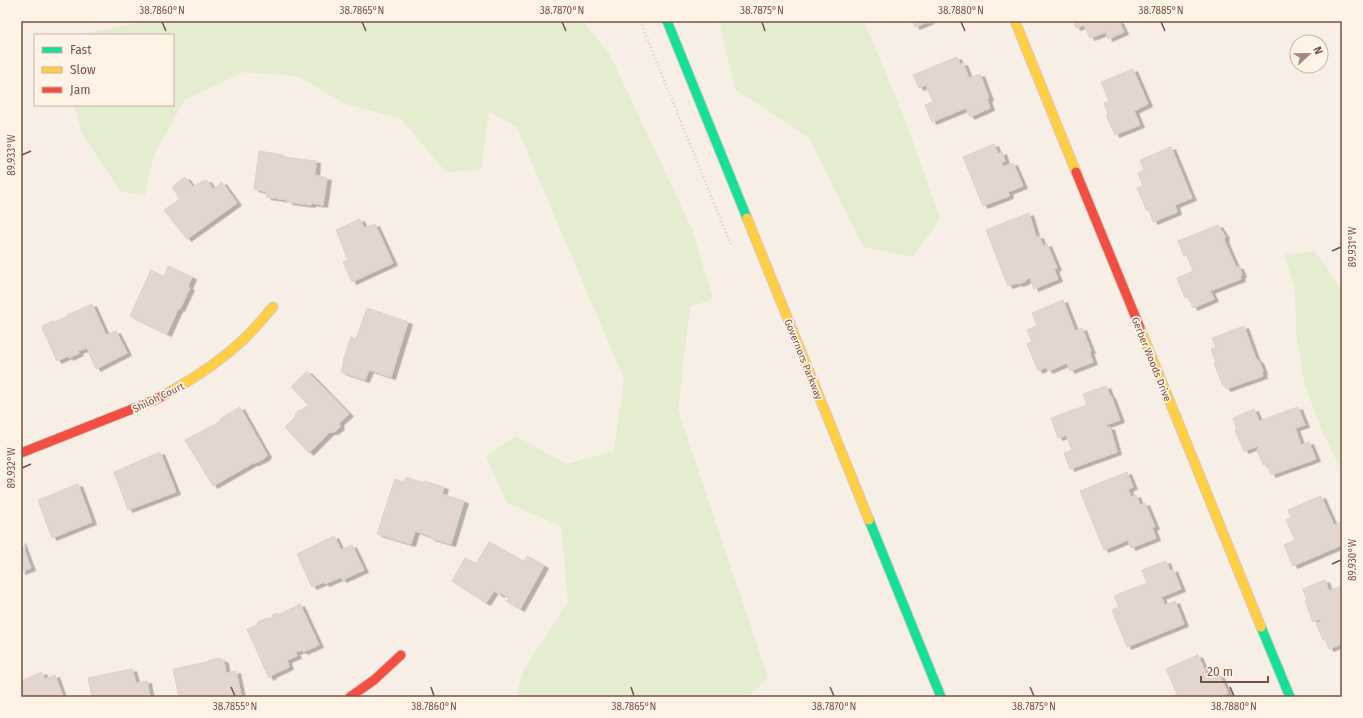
<svg xmlns="http://www.w3.org/2000/svg" width="1363" height="718" font-family="'Fira Sans',sans-serif">
<style>
.green{fill:#e4edcf}
.building{fill:#e3d6ce;stroke:#e0d0c8;filter:url(#shadow)}
.lines{fill:none;stroke-linecap:round;stroke-linejoin:round}
.fast-casing{stroke:#d7cac3;stroke-width:11}
.slow-casing{stroke:#d7cac3;stroke-width:11}
.jam-casing{stroke:#d7cac3;stroke-width:11}
.path{stroke:#d8ccc8;stroke-width:2.5;stroke-dasharray:1 3;stroke-linecap:butt}
.fast{stroke:#16e098;stroke-width:9}
.slow{stroke:#ffcf43;stroke-width:9}
.jam{stroke:#f24e42;stroke-width:9}
.ticks{fill:none;stroke:#755145;stroke-width:1.5}
.labels{text-anchor:middle;stroke-width:3.5;stroke-linejoin:round;paint-order:stroke}
.street-label{font-size:10px;fill:#755145;stroke:#fff3e6}
.neatline{fill:none;stroke:#755145;stroke-width:1.5}
.ticks-label{font-size:10px;text-anchor:middle;fill:#755145}
</style>
<defs>
<filter id="shadow"><feDropShadow dx="4.5" dy="2.5" stdDeviation="0" flood-color="#0004"/></filter>
</defs>
<rect width="100%" height="100%" fill="#f7eee6"/>
<path class="green" d="M149,21H583L610,55L692,229L713,299L690,307L678,410L768,678L748,697H516L523,671L568,602L561,526L507,503L486,456L516,436L566,464L614,451L624,379L517,128L489,111L481,170L446,172L400,118L345,104L297,76L244,72L185,100L154,154L145,195L121,192L82,134L74,105H173V35H80L81,34Z
M720,21H864L905,119L940,219L913,257L863,247L809,138L763,107L735,90L721,30Z
M1315,251L1342,291V472L1323,433L1305,386L1296,334L1295,288L1284,255Z"/>
<path class="building" d="M913,21H930L915,27Z
M1073,21H1119L1124,32L1108,39L1106,32L1090,38L1084,25L1076,28Z
M957,57L960,64L963,63L969,78L967,79L980,74L989,98L987,99L990,108L970,117L966,108L932,122L925,105L933,102L926,85L919,88L913,75Z
M1133,69L1148,104L1134,111L1140,125L1115,135L1106,115L1108,114L1104,103L1109,101L1101,82Z
M994,144L998,154L1002,152L1005,161L1001,163L1003,167L1013,163L1023,186L1008,192L1009,196L983,206L963,157Z
M1171,147L1192,198L1175,205L1177,212L1153,222L1149,210L1147,211L1137,188L1143,186L1138,173L1144,170L1140,160Z
M259,151L283,155V157L316,161L315,175L327,178L323,205L311,203V205L288,202V200L266,197L267,192L254,189Z
M185,177L193,187L203,181L207,180L213,189L222,182L237,203L187,239L164,210L180,199L172,187Z
M1029,213L1036,237L1039,236L1043,246L1047,244L1057,268L1054,269L1058,279L1034,289L1030,278L1027,279L1026,281L1019,284L1017,283L1008,286L986,230Z
M360,219L364,228L375,224L393,263L352,282L343,262L348,260L336,230Z
M1218,225L1225,236L1224,240L1236,267H1239L1242,275L1240,276L1241,279L1210,291L1214,299L1193,308L1188,296L1185,298L1177,278L1193,271L1187,255L1184,256L1178,241Z
M168,266L192,277L188,287L190,288L180,309H178L167,334L130,316L151,270L164,277Z
M1063,300L1075,331L1082,328L1091,351H1089L1093,362L1070,371L1067,363L1048,371L1046,367L1038,371L1027,344L1032,342L1027,330L1037,326L1032,313Z
M92,304L106,335L116,331L127,353L96,369L87,348L78,351L79,353L69,358L68,356L57,361L42,328L44,325L53,321L55,322L68,316L67,315Z
M367,308L408,322L391,377L369,370L365,380L341,372L344,361H343L351,337L356,339Z
M1244,326L1256,359L1259,361L1263,371L1262,373L1263,376L1226,389L1224,385L1223,386L1214,363H1216L1211,349L1216,348L1212,338Z
M307,371L349,414L339,423L340,427L334,432H330L309,453L285,427L296,416L295,415L299,410L300,411L308,405L291,387Z
M1106,386L1110,396H1111L1120,420L1106,425L1108,428L1110,427L1117,452L1070,469L1064,453L1072,450L1066,435L1058,438L1051,418L1087,405L1083,394Z
M240,407L267,455L265,458L255,463H253L213,486L185,440L221,421L220,419Z
M1298,407L1305,425L1295,428L1301,445L1309,442L1316,459L1271,475L1267,464L1263,465L1257,449L1259,448L1258,446L1244,451L1235,430L1237,429L1233,418L1254,409L1259,421Z
M160,452L176,492L128,510L114,472Z
M1127,472L1133,487L1128,489L1131,497L1136,495L1140,505L1145,503L1155,527L1152,528L1156,538L1131,548L1128,540L1104,550L1080,491Z
M406,477L424,483V481L444,487L442,494L464,501L451,544L430,538V536L415,531L411,544L377,534L395,479L404,482Z
M78,484L92,522L52,538L38,500Z
M1321,496L1334,525L1342,522V540L1340,541L1342,545L1293,566L1284,545L1295,540L1286,520L1291,518L1288,510Z
M334,536L341,550L352,545L364,570L342,580L341,577L325,584L324,582L312,587L297,554Z
M21,541L31,568L21,572Z
M489,542L524,562L527,556L544,566L520,609L506,601L509,598L501,593L500,595L494,591L486,603L452,581L465,558L476,564Z
M1166,561L1170,571L1173,569L1181,589L1161,597L1165,605L1175,601L1184,624L1127,647L1112,610L1119,607L1114,596L1147,583L1142,570Z
M1325,580L1329,591L1342,586V644L1329,649L1325,639L1323,640L1316,623L1321,622L1320,619L1313,622L1305,601L1307,600L1303,589Z
M300,604L319,645L303,652L302,650L295,652L297,656L287,660L289,667L272,675V676L269,678L247,629L257,625L258,622L267,618L269,619L273,617L272,615L278,613V615Z
M1198,655L1208,678L1219,674L1228,693L1219,697H1171L1177,694L1166,669Z
M219,658L224,661L226,673L236,671L241,695L230,697H179L173,669L208,662V661Z
M132,669L136,683L147,681L150,697H92L88,678Z
M42,672L45,679L55,675L63,697H21V681Z"/>
<g class="lines">
<g class="fast-casing">
<path id="fast" d="M667,21L747,218
M869,520L941,697
M1261,627L1290,697"/>
</g>
<g class="slow-casing">
<path id="slow" d="M1015,21L1076,172
M747,218L869,520
M1140,328L1261,627
M166,394C195,378 224,359 248,335C257,326 265,316 273,307"/>
</g>
<g class="jam-casing">
<path id="jam" d="M1076,172L1140,328
M21,453L155,400L166,394
M350,697L374,680L401,655"/>
</g>
<path class="path" d="M640,21L731,245"/>
<use href="#fast" class="fast"/>
<use href="#slow" class="slow"/>
<use href="#jam" class="jam"/>
</g>
<path class="ticks" d="M162,22L166,31M362,22L366,31M562,22L566,31M762,22L765,31M961,22L965,31M1161,22L1165,31M22,155L31,151M1332,251L1341,247M22,468L31,464M1332,564L1341,560M231,687L235,696M431,687L434,696M631,687L634,696M830,687L834,696M1030,687L1034,696M1230,687L1234,696"/>
<g class="labels">
<g class="street-label">
<text transform="translate(804 359) rotate(68)" y="4">Governors Parkway</text>
<text transform="translate(1152 359) rotate(68)" y="4">Gerber Woods Drive</text>
<text transform="translate(158 397) rotate(-26)" y="4">Shiloh Court</text>
</g>
</g>
<rect width="1363" height="718" fill="none" stroke="#fff3e6" stroke-width="44"/>
<rect x="34" y="34" width="140" height="72" fill="#fff3e6" stroke="#c8b2a6"/>
<rect x="42" y="47" width="20" height="6" fill="#16e098" stroke="#c8b2a6"/>
<text x="70" y="54" font-size="12" fill="#755145">Fast</text>
<rect x="42" y="67" width="20" height="6" fill="#ffcf43" stroke="#c8b2a6"/>
<text x="70" y="74" font-size="12" fill="#755145">Slow</text>
<rect x="42" y="87" width="20" height="6" fill="#f24e42" stroke="#c8b2a6"/>
<text x="70" y="94" font-size="12" fill="#755145">Jam</text>
<g transform="translate(1309 54) rotate(68)"><circle r="19" fill="#fff3e6" stroke="#c8b2a6"/>
<path d="M0-3L7 15L0 10L-7 15Z" fill="#a2887d"/>
<text y="-6" font-size="11" font-weight="bold" text-anchor="middle" fill="#755145">N</text>
</g>
<path d="M1201 676v6h67v-6" fill="none" stroke="#755145" stroke-width="2"/>
<text x="1207" y="676" font-size="12" fill="#755145" stroke="#fff3e6" stroke-width="3" paint-order="stroke">20 m</text>
<rect x="22" y="22" width="1319" height="674" class="neatline"/>
<g class="ticks-label">
<text x="162" y="14">38.7860°N</text>
<text x="362" y="14">38.7865°N</text>
<text x="562" y="14">38.7870°N</text>
<text x="762" y="14">38.7875°N</text>
<text x="961" y="14">38.7880°N</text>
<text x="1161" y="14">38.7885°N</text>
<text transform="translate(11 155) rotate(-90)" y="4">89.933°W</text>
<text transform="translate(1352 247) rotate(-90)" y="4">89.931°W</text>
<text transform="translate(11 468) rotate(-90)" y="4">89.932°W</text>
<text transform="translate(1352 560) rotate(-90)" y="4">89.930°W</text>
<text x="235" y="710">38.7855°N</text>
<text x="434" y="710">38.7860°N</text>
<text x="634" y="710">38.7865°N</text>
<text x="834" y="710">38.7870°N</text>
<text x="1034" y="710">38.7875°N</text>
<text x="1234" y="710">38.7880°N</text>
</g>
</svg>
